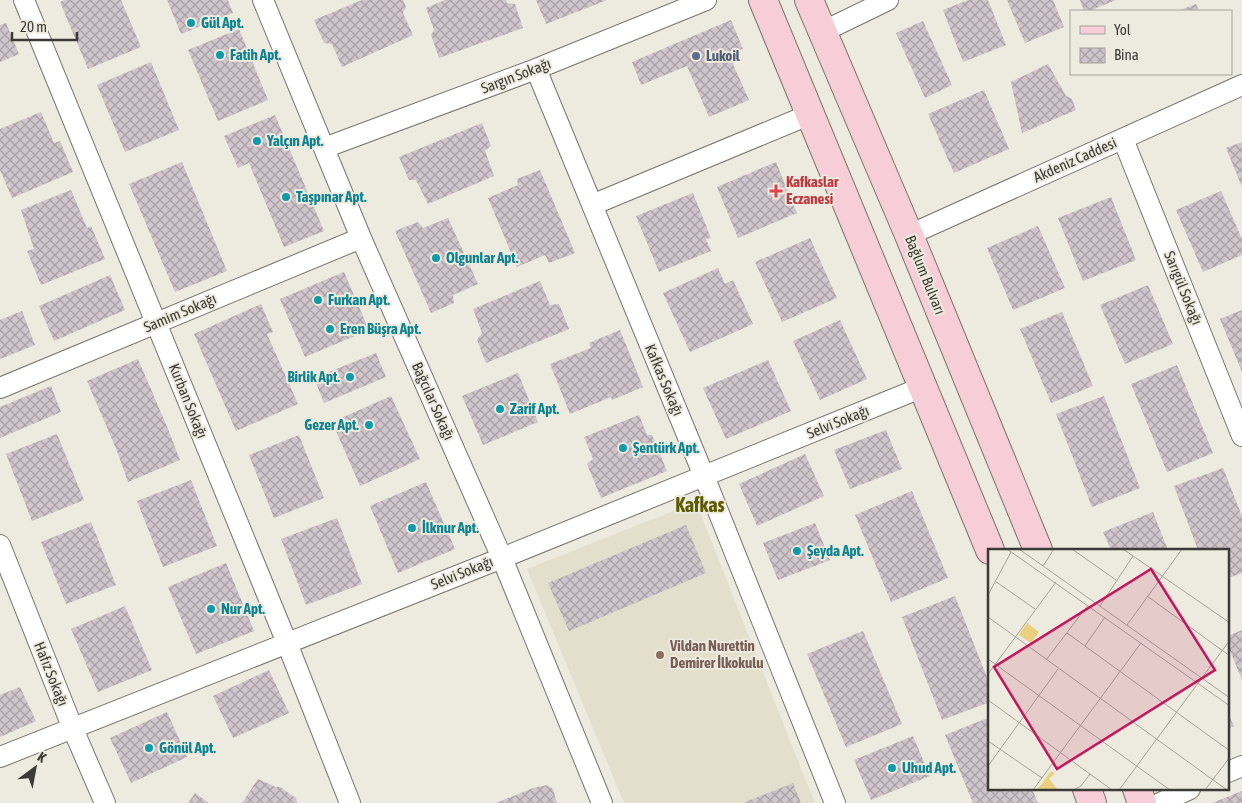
<svg xmlns="http://www.w3.org/2000/svg" width="1242" height="803" font-family="'Asap Condensed',sans-serif">
<style>
.built{fill:#e4decc}
.building{fill:url(#building-cross-hatch)}
.lines{fill:none;stroke-linecap:round;stroke-linejoin:round}
.minor-casing{stroke:#77746a;stroke-width:22}
.secondary-casing{stroke:#77746a;stroke-width:30}
.minor{stroke:#fff;stroke-width:20}
.secondary{stroke:#f7ced7;stroke-width:28}
.culture-dot{fill:#0f9aa8;stroke:#edeadf;stroke-width:2}
.service-dot{fill:#5c6f8a;stroke:#edeadf;stroke-width:2}
.health-dot{fill:#e0444e;stroke:#edeadf;stroke-width:2}
.education-dot{fill:#8d6e63;stroke:#edeadf;stroke-width:2}
.labels{text-anchor:middle;stroke-width:4;stroke-linejoin:round;paint-order:stroke}
.culture-label{font-size:15px;font-weight:bold;fill:#0d838f;stroke:#edeadf;text-anchor:start}
.service-label{font-size:15px;font-weight:bold;fill:#4e5e75;stroke:#edeadf;text-anchor:start}
.street-label{font-size:15px;fill:#3c3a36;stroke:#edeadf}
.health-label{font-size:15px;font-weight:bold;fill:#be3a42;stroke:#edeadf;text-anchor:start}
.education-label{font-size:15px;font-weight:bold;fill:#785e54;stroke:#edeadf;text-anchor:start}
.district-label{font-size:20px;font-weight:bold;fill:#5c5b00;stroke:#edeadf}
.inset-road{fill:none;stroke:#a6a49b;stroke-width:1}
.view{fill:#c2185b;fill-opacity:0.15;stroke:#c2185b;stroke-width:2.5}
.inset-edge{fill:none;stroke:#3c3a36;stroke-width:2.5}
</style>
<defs>
<pattern id="building-cross-hatch" width="8" height="8" patternUnits="userSpaceOnUse" patternTransform="scale(1.25)"><rect width="8" height="8" fill="#cfc5cb"/><path d="M0 0l8 8M0 8l8-8" fill="none" stroke="#a9a1a6"/></pattern>
</defs>
<rect width="100%" height="100%" fill="#edeadf"/>
<path class="built" d="M696,502L790,741L815,803H624L527,569Z"/>
<path class="building" d="M65,0H121L141,47L88,69L60,2Z
M167,0H228L233,13L181,34Z
M362,0H403L406,7L403,13L413,35L342,67L332,44L324,43L314,20Z
M445,0H506L507,3L515,4L523,28L439,58L431,35L434,30L426,8Z
M536,0H607L546,24Z
M968,0H988L1006,45L963,62L943,10Z
M1007,0H1053L1064,27L1025,43Z
M1080,0H1116L1089,11H1084Z
M1196,4L1199,11H1178Z
M731,20L743,49L729,55L749,100L709,117L687,66L641,85L632,62Z
M923,21L952,85L925,98L896,33Z
M6,23L19,54L0,62V25Z
M239,29L268,100L218,121L188,50Z
M151,62L179,130L125,152L97,85Z
M1048,64L1066,96L1072,99L1076,110L1022,133L1011,82Z
M984,90L1009,149L954,173L928,114Z
M41,112L54,143L60,141L73,172L12,198L0,170V129Z
M275,115L324,231L284,247L249,163L238,168L224,136Z
M482,123L491,146L485,151L494,176L428,204L416,180H409L399,157Z
M1242,142V187L1226,148Z
M182,162L227,271L175,292L129,184Z
M776,162L797,213L738,238L717,187Z
M540,170L575,253L549,263L545,255L517,267L488,198L518,185L517,179Z
M71,190L87,228L91,226L105,259L41,285L27,251L34,249L21,210Z
M1221,191L1242,239V255L1203,272L1176,210Z
M693,193L711,238L706,239L711,251L659,272L636,216Z
M1111,197L1136,260L1083,281L1058,218Z
M448,218L478,284L453,295L454,303L431,313L395,231L418,222L423,228Z
M1038,226L1065,288L1013,310L987,248Z
M810,238L837,298L782,322L755,262Z
M718,268L725,284L733,280L753,324L690,352L663,293Z
M344,272L369,330L305,357L280,299Z
M110,275L125,310L54,341L39,306Z
M540,281L550,305L559,304L569,329L486,363L477,340L482,333L473,309Z
M1148,285L1173,344L1125,364L1100,305Z
M261,304L273,332L267,334L298,404L236,431L194,334Z
M1242,310V372L1220,319Z
M22,311L35,345L0,359V320Z
M1062,312L1093,386L1051,403L1020,329Z
M840,320L867,379L820,400L793,341Z
M620,330L643,387L612,400L611,397L570,414L550,364L591,348L589,343Z
M376,353L386,377L324,403L314,378Z
M138,359L168,429L180,460L128,482L117,451L87,381Z
M768,360L791,411L726,439L703,388Z
M1177,365L1213,453L1167,472L1131,384Z
M518,373L538,422L483,445L462,396Z
M51,386L61,412L0,438V407Z
M391,396L420,459L360,486L332,422Z
M1104,396L1140,488L1092,507L1056,414Z
M639,415L647,435H652L667,471L601,498L587,464L593,459L584,437Z
M886,430L902,469L850,489L834,450Z
M57,434L84,500L32,521L6,454Z
M299,435L324,498L274,518L249,455Z
M805,454L824,496L757,526L739,484Z
M1223,468L1242,516V573L1228,578V550H1198L1174,486Z
M191,480L217,546L163,567L137,501Z
M426,482L455,549L398,573L370,506Z
M912,491L948,578L891,602L855,515Z
M1153,512L1168,550H1111L1103,532Z
M337,518L362,584L306,605L281,539Z
M91,522L116,585L66,604L41,542Z
M815,523L830,560L778,580L763,543Z
M686,525L706,573L569,631L548,583Z
M226,563L254,631L196,654L168,587Z
M955,596L990,685V702L942,720L902,617Z
M125,606L152,670L98,692L71,629Z
M1242,630V680L1228,646V636Z
M863,631L902,724L846,747L807,654Z
M269,670L289,713L233,738L213,696Z
M20,687L36,721L0,737V695Z
M167,712L187,757L131,783L110,738Z
M1228,714L1234,726L1228,729Z
M990,717V789H1032L1038,803H973L945,735Z
M913,736L930,776L871,800L854,760Z
M258,779L276,787H280L296,798L297,803H242Z
M793,783L801,803H743Z
M547,785L553,789L557,803H496L533,788Z
M1242,791V803H1212Z
M195,793L209,803H188Z"/>
<g class="lines">
<g class="minor-casing">
<path id="minor" d="M24,0L287,643L350,803
M263,0L361,238L502,558L602,803
M822,32L888,0
M536,69L704,476L835,803
M1123,139L1242,436
M324,148L536,69L706,0
M592,205L811,114
M909,235L1242,85
M0,388L361,238
M0,545L73,729L105,803
M0,757L502,558L923,387
M1228,772L1242,766
M1160,803L1190,789"/>
</g>
<g class="secondary-casing">
<path id="secondary" d="M763,0L990,550
M809,0L909,235L1038,550
M1087,789L1092,803
M1137,789L1142,803"/>
</g>
<use href="#minor" class="minor"/>
<use href="#secondary" class="secondary"/>
</g>
<g class="culture-dot">
<circle cx="191" cy="23" r="5"/>
<circle cx="220" cy="55" r="5"/>
<circle cx="257" cy="141" r="5"/>
<circle cx="286" cy="197" r="5"/>
<circle cx="436" cy="258" r="5"/>
<circle cx="318" cy="300" r="5"/>
<circle cx="330" cy="329" r="5"/>
<circle cx="350" cy="377" r="5"/>
<circle cx="500" cy="409" r="5"/>
<circle cx="369" cy="425" r="5"/>
<circle cx="623" cy="448" r="5"/>
<circle cx="412" cy="528" r="5"/>
<circle cx="797" cy="551" r="5"/>
<circle cx="211" cy="609" r="5"/>
<circle cx="149" cy="748" r="5"/>
<circle cx="892" cy="768" r="5"/>
</g>
<circle class="service-dot" cx="696" cy="56" r="5"/>
<path class="health-dot" d="M773.5 183.5h5v5h5v5h-5v5h-5v-5h-5v-5h5z"/>
<circle class="education-dot" cx="660" cy="655" r="5"/>
<g class="labels">
<g class="culture-label">
<text x="201" y="28">Gül Apt.</text>
<text x="230" y="60">Fatih Apt.</text>
<text x="267" y="146">Yalçın Apt.</text>
<text x="296" y="202">Taşpınar Apt.</text>
<text x="446" y="263">Olgunlar Apt.</text>
<text x="328" y="305">Furkan Apt.</text>
<text x="340" y="334">Eren Büşra Apt.</text>
<text x="340" y="382" text-anchor="end">Birlik Apt.</text>
<text x="510" y="414">Zarif Apt.</text>
<text x="359" y="430" text-anchor="end">Gezer Apt.</text>
<text x="633" y="453">Şentürk Apt.</text>
<text x="422" y="533">İlknur Apt.</text>
<text x="807" y="556">Şeyda Apt.</text>
<text x="221" y="614">Nur Apt.</text>
<text x="159" y="753">Gönül Apt.</text>
<text x="902" y="773">Uhud Apt.</text>
</g>
<g class="service-label">
<text x="706" y="61">Lukoil</text>
</g>
<g class="street-label">
<text transform="translate(516 76) rotate(-21)" y="5">Sargın Sokağı</text>
<text transform="translate(1075 160) rotate(-24)" y="5">Akdeniz Caddesi</text>
<text transform="translate(925 275) rotate(68)" y="5">Bağlum Bulvarı</text>
<text transform="translate(1183 288) rotate(68)" y="5">Sarıgül Sokağı</text>
<text transform="translate(180 313) rotate(-23)" y="5">Samim Sokağı</text>
<text transform="translate(664 380) rotate(67)" y="5">Kafkas Sokağı</text>
<text transform="translate(188 401) rotate(68)" y="5">Kurban Sokağı</text>
<text transform="translate(433 401) rotate(66)" y="5">Bağcılar Sokağı</text>
<text transform="translate(838 422) rotate(-22)" y="5">Selvi Sokağı</text>
<text transform="translate(462 573) rotate(-22)" y="5">Selvi Sokağı</text>
<text transform="translate(51 674) rotate(68)" y="5">Hafız Sokağı</text>
</g>
<g class="health-label">
<text x="786" y="187">Kafkaslar<tspan x="786" dy="17">Eczanesi</tspan></text>
</g>
<g class="education-label">
<text x="670" y="651">Vildan Nurettin<tspan x="670" dy="17">Demirer İlkokulu</tspan></text>
</g>
<g class="district-label">
<text x="700" y="512">Kafkas</text>
</g>
</g>
<g transform="translate(988 549)">
<rect width="241" height="241" fill="#edeadf"/>
<path d="M39,74L51,83L43,94L31,86ZM63,222L67,224L61,230L70,241H49Z" fill="#eacf7c"/>
<path class="inset-road" d="M19,0L242,157M31,0L242,149M84,0L128,31M135,0L242,74M55,17L66,0M7,32L47,60M0,46L23,3M159,47L242,107M112,57L145,7M0,68L239,241M139,76L194,0M79,84L242,202M97,97L117,68M0,110L182,241M58,111L100,56M0,125L68,33M0,151L124,241M0,192L54,229M0,217L70,120M45,241L153,94M85,241L93,237L102,225M131,241L242,91M217,241L242,208"/>
<path class="view" d="M163,20L227,121L69,220L6,118Z"/>
<rect width="241" height="241" class="inset-edge"/>
</g>
<rect x="1070" y="10" width="162" height="65" fill="#edeadf" stroke="#a6a49b"/>
<rect x="1080" y="26" width="25" height="8" fill="#f7ced7" stroke="#a6a49b"/>
<text x="1114" y="35" font-size="15" fill="#3c3a36">Yol</text>
<rect x="1080" y="48" width="25" height="15" fill="url(#building-cross-hatch)" stroke="#a6a49b"/>
<text x="1114" y="60" font-size="15" fill="#3c3a36">Bina</text>
<g transform="translate(35 768) rotate(32)" stroke="#edeadf" stroke-width="4" paint-order="stroke">
<path d="M0-4L9 19L0 12L-9 19Z" fill="#3c3a36"/>
<text y="-8" font-size="14" font-weight="bold" text-anchor="middle" fill="#3c3a36">K</text>
</g>
<path d="M12 32v8h65v-8" fill="none" stroke="#3c3a36" stroke-width="2.5"/>
<text x="20" y="32" font-size="15" fill="#3c3a36" stroke="#edeadf" stroke-width="4" paint-order="stroke">20 m</text>
</svg>
